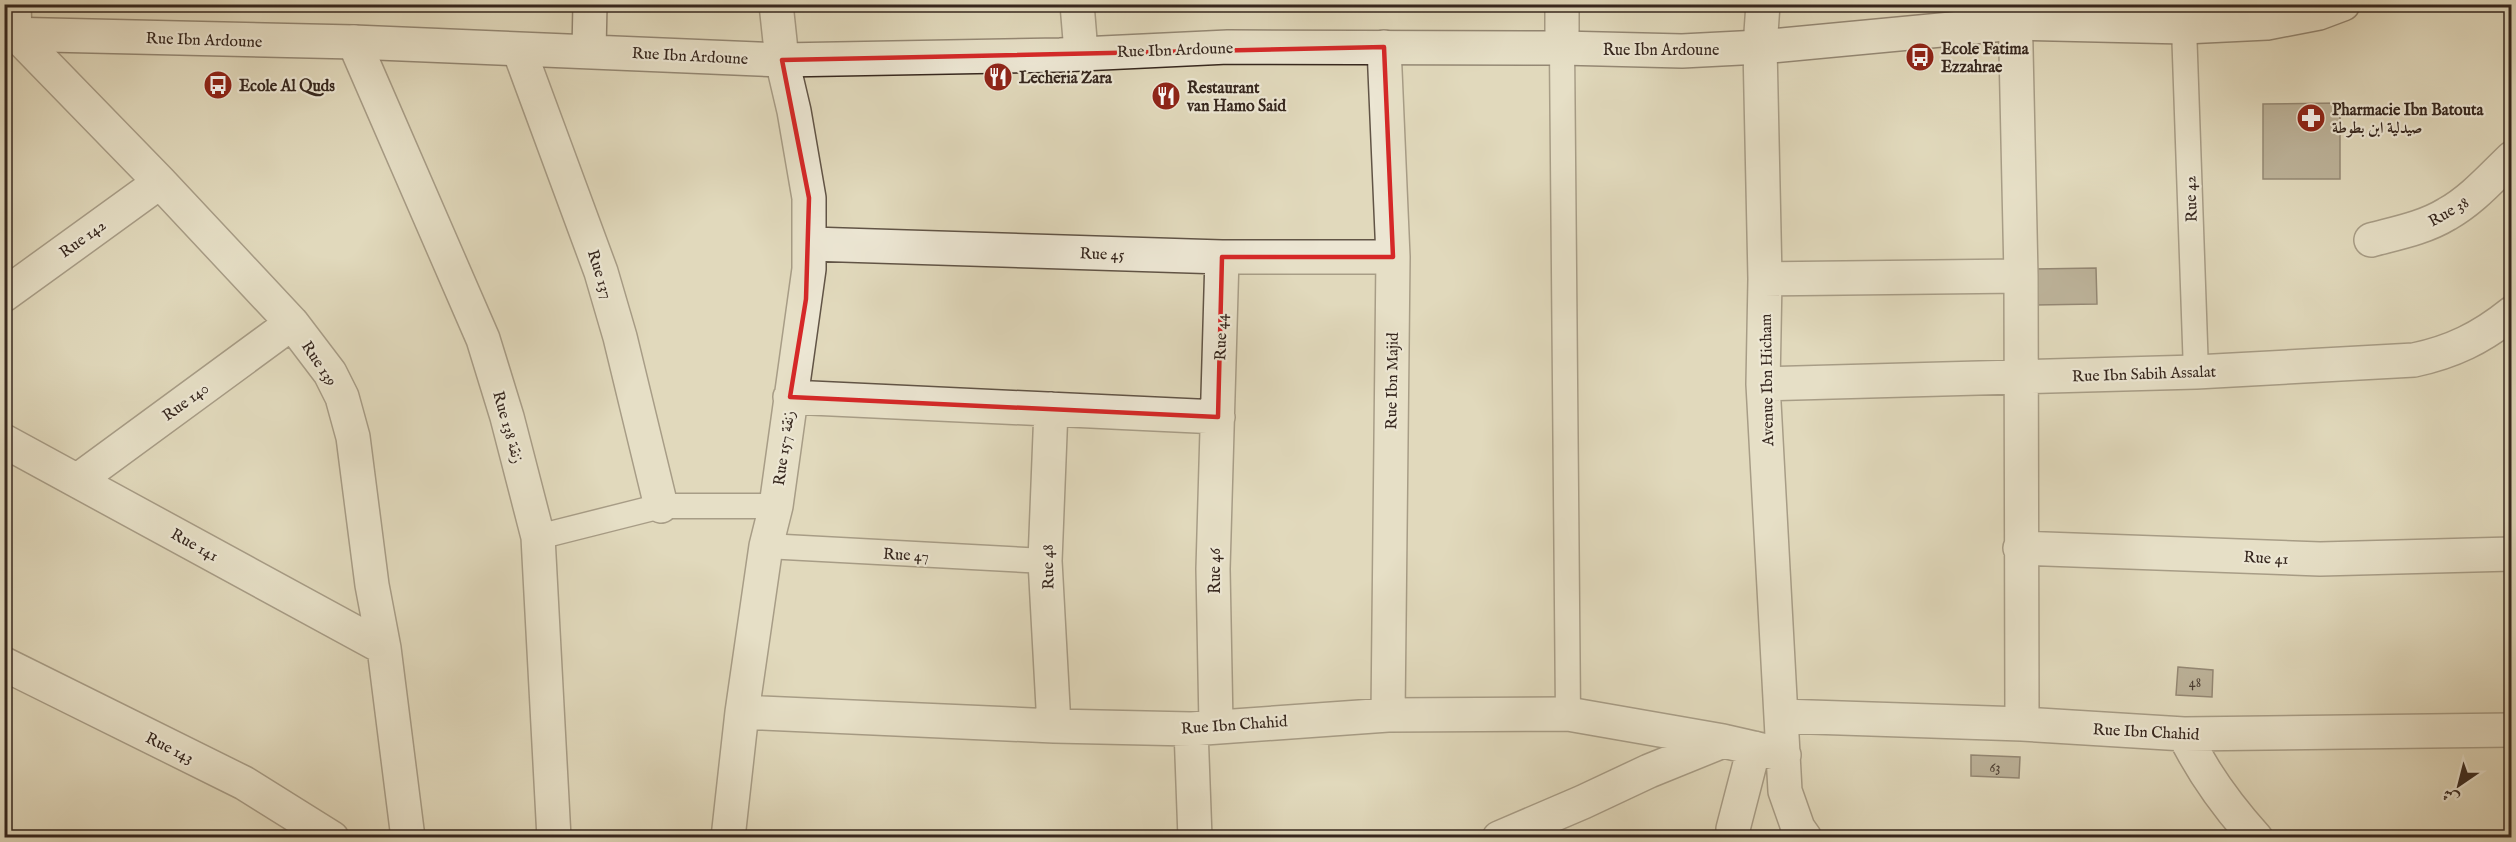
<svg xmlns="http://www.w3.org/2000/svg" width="2516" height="842" font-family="'IM FELL English',Amiri,serif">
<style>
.building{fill:#8f8470;stroke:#36271e;stroke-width:1.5}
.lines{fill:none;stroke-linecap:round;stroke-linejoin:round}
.lane-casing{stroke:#615446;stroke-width:27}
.street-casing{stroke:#615446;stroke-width:36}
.secondary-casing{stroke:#36271e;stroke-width:36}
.lane{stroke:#ece6d3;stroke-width:24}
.street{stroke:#ece6d3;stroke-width:33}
.secondary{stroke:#ece6d3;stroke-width:33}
.marked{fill:none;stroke:#d62828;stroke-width:4.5;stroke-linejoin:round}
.labels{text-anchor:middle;stroke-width:4.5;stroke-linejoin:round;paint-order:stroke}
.number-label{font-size:14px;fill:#4c3e32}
.street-label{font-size:16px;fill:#36271e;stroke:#ece6d3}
.poi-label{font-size:16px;font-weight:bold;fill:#36271e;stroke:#ece6d3;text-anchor:start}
</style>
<rect width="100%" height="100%" fill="#e1d9bc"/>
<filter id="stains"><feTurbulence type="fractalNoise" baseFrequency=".00333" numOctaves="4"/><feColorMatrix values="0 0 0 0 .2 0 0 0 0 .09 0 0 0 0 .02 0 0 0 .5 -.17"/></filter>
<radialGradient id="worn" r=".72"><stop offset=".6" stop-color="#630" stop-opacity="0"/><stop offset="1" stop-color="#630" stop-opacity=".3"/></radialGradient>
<path class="building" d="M2340,103V179H2263V104Z
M2096,268L2097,304L2035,305L2033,269Z
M2178,667L2213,670L2212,697L2176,695Z
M1971,755L2020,757L2019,778L1971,776Z"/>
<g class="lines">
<g class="lane-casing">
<path id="lane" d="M2184,27L2196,372
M1562,48L1568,714
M538,537L661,506H776
M766,546L1045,561"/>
</g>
<g class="street-casing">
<path id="street" d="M14,4L15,33L160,182L292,323L330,373L342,397L353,437L372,585L384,648L408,838
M1077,4L1081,52
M1562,4V48
M1763,4L1760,47L1765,279L1763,384L1785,791L1798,828L1805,838
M2015,4L2021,276L2022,724
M354,42L483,339L507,417L538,537L554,838
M1384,47L1393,257L1388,715
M519,50L601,272L620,337L661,506
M2371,240C2397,233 2424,228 2447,214C2472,200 2491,178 2512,158
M811,244L1222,257H1393
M1765,279L2021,276
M4,295L160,182
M1763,384L2196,372L2414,360C2452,352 2481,338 2512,313
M790,397L1218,417
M1051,409L1045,561L1054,726
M4,441L384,648
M78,480L292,323
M2020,548L2320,559L2512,554
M4,664L244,783L332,838
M742,712L1054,726L1191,729L1388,715L1568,714L1723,741
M1781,716L2022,724L2184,734L2512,730
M1216,725L1213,569L1222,257
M1191,729L1195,838
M2184,734C2203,773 2226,805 2256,838
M728,838L742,712L766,546L776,506L809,269V198L794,111L782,60L776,4
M1499,838L1583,802L1649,771L1723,741L1784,755
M1734,838L1733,829L1754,748"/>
</g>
<g class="secondary-casing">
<path id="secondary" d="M4,34L354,42L782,60L1060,55L1228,47L1562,48L1682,51L1760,47L2015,23L2184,27L2267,23L2319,13L2343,4
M589,51L590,4"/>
</g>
<use href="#lane" class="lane"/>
<use href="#street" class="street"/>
<use href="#secondary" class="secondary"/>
</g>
<path d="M0 0H2516V842H0ZM1384,47L1393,257H1222L1218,417L790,397L806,299L809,198L782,60Z" fill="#e1d9bc" fill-opacity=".55" fill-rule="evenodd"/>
<path class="marked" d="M1384,47L1393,257H1222L1218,417L790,397L806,299L809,198L782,60Z"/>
<defs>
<g id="bus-disc" transform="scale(1.5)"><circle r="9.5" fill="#8f2418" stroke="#ece6d3"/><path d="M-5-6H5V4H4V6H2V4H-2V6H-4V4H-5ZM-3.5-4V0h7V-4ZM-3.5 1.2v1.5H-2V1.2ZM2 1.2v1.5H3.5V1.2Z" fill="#fff"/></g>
<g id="restaurant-disc" transform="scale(1.5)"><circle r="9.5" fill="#8f2418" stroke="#ece6d3"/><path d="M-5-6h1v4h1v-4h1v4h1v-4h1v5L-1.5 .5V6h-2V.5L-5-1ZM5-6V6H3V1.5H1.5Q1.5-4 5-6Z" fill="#fff"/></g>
<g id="pharmacy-disc" transform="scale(1.5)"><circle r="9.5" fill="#8f2418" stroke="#ece6d3"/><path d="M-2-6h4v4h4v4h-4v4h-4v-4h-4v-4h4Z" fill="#fff"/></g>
</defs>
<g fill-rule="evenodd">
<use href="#bus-disc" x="1920" y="57"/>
<use href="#restaurant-disc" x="998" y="77"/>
<use href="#bus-disc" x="218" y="85"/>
<use href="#restaurant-disc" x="1166" y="96"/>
<use href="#pharmacy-disc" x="2311" y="118"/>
</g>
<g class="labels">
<g class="number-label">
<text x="2195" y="687">48</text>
<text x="1995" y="772">63</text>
</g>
<g class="street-label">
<text transform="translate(204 39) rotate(2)" y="6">Rue Ibn Ardoune</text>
<text transform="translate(1175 49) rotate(-2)" y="6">Rue Ibn Ardoune</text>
<text x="1661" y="55">Rue Ibn Ardoune</text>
<text transform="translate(690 55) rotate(3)" y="6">Rue Ibn Ardoune</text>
<text transform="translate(2190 199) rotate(-92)" y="6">Rue 42</text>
<text transform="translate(2448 211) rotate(-30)" y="6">Rue 38</text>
<text transform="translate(82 238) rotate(-36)" y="6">Rue 142</text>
<text transform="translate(1102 253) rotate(2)" y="6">Rue 45</text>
<text transform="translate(601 274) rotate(72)" y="6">Rue 137</text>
<text transform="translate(1220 337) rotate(-88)" y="6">Rue 44</text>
<text transform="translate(320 363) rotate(56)" y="6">Rue 139</text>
<text transform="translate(2144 373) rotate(-2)" y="6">Rue Ibn Sabih Assalat</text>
<text transform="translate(1766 380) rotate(-91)" y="6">Avenue Ibn Hicham</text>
<text transform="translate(1391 381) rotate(-89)" y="6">Rue Ibn Majid</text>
<text transform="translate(185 401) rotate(-36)" y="6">Rue 140</text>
<text transform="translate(509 427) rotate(74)" y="6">Rue 138 زنقة</text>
<text transform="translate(783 448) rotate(-82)" y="6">Rue 157 زنقة</text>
<text transform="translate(195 544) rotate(29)" y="6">Rue 141</text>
<text transform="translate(906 554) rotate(3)" y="6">Rue 47</text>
<text transform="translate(2266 557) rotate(3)" y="6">Rue 41</text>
<text transform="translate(1047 567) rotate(-91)" y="6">Rue 48</text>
<text transform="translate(1214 571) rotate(-90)" y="6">Rue 46</text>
<text transform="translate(1234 724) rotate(-4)" y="6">Rue Ibn Chahid</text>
<text transform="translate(2146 731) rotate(3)" y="6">Rue Ibn Chahid</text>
<text transform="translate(170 747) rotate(26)" y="6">Rue 143</text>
</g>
<g class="poi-label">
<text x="1941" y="54">Ecole Fatima<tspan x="1941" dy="18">Ezzahrae</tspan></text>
<text x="1019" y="83">Lecheria Zara</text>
<text x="239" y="91">Ecole Al Quds</text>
<text x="1187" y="93">Restaurant<tspan x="1187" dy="18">van Hamo Said</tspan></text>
<text x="2332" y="115">Pharmacie Ibn Batouta<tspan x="2332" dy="18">صيدلية ابن بطوطة</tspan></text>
</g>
</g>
<rect width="2516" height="842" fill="none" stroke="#e1d9bc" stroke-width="24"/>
<rect x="6" y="6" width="2504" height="830" fill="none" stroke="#36271e" stroke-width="3"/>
<rect x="12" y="12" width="2492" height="818" fill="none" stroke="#36271e" stroke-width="1.5"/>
<g transform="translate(2459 785) rotate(215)" stroke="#ece6d3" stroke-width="4.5" paint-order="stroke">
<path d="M0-4.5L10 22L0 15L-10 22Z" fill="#36271e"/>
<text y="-9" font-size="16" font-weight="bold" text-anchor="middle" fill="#36271e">ش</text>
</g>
<rect width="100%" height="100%" filter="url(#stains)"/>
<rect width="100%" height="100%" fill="url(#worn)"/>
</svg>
